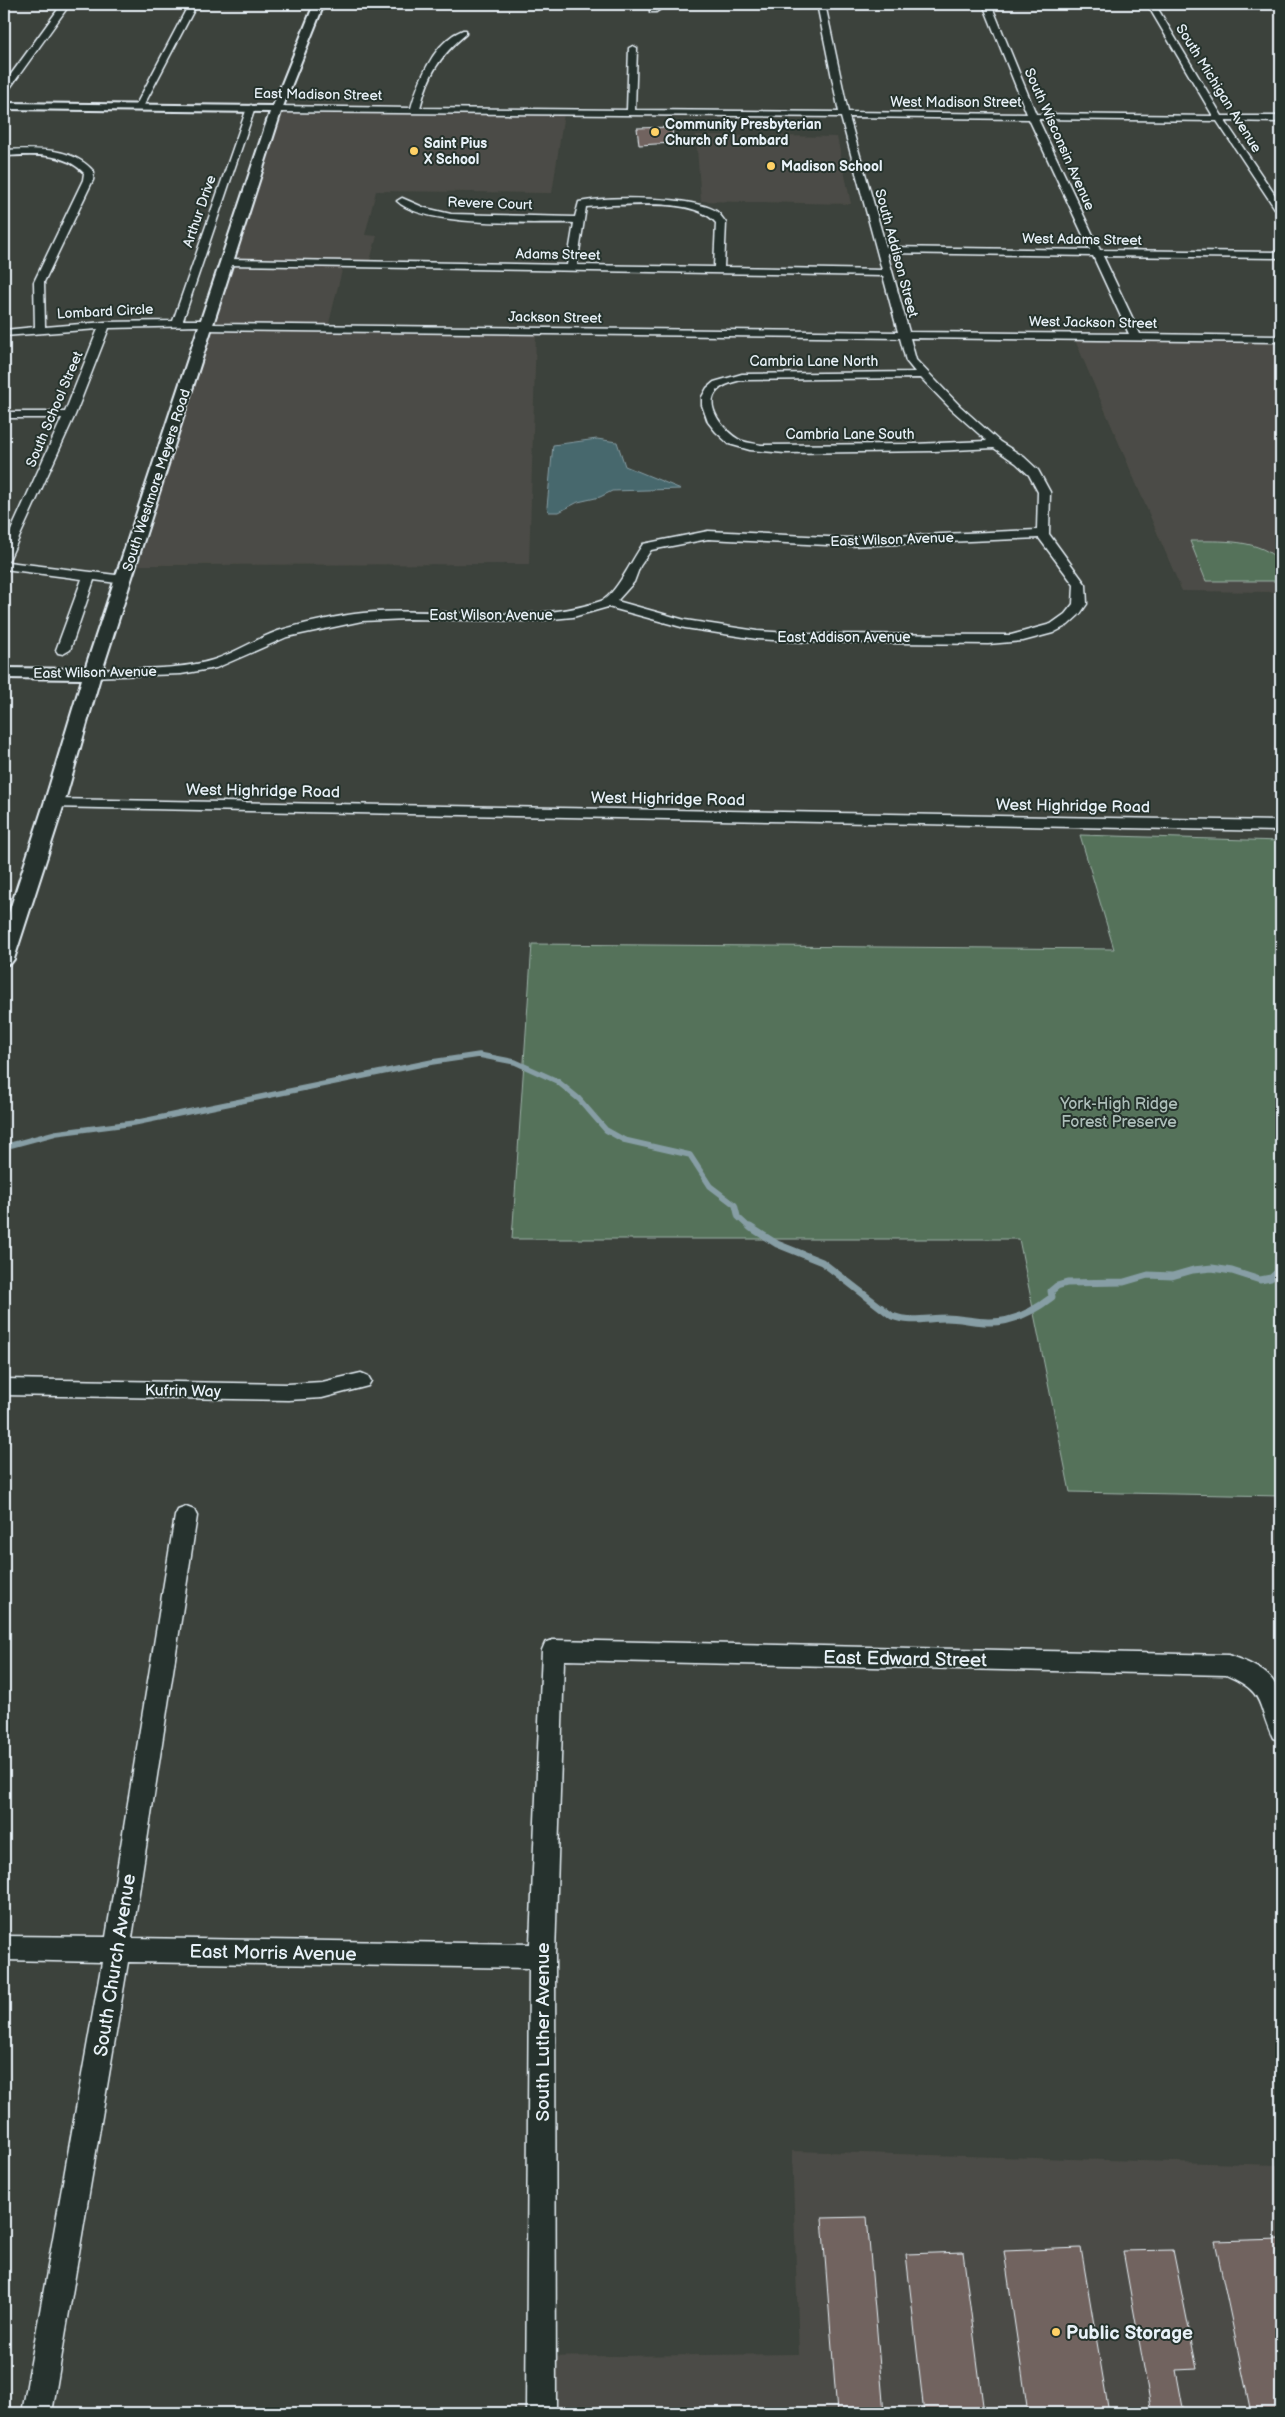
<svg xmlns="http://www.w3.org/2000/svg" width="1285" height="2417" font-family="'Balsamiq Sans',sans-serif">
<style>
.built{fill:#4c4c46}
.green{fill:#54725a;stroke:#9eb2a9}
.water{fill:#47676d;stroke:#879ea5}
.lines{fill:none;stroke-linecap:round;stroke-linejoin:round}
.stream-far1{stroke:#879ea5;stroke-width:5.5}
.stream{stroke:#879ea5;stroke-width:7}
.building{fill:#71645f;stroke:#e8f1f8}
.minor-casing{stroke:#e8f1f8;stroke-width:3}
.tertiary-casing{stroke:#e8f1f8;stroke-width:4}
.minor{fill:#26332d;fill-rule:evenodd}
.tertiary{fill:#26332d;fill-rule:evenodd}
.poi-dot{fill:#ffd166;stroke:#26332d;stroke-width:2}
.labels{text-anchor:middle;stroke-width:4;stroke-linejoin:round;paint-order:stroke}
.far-street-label{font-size:14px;fill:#e8f1f8;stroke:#26332d}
.far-poi-label{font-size:14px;font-weight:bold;fill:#e8f1f8;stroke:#26332d;text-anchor:start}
.street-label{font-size:16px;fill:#e8f1f8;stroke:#26332d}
.park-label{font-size:16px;fill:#adbeb9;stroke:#26332d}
.near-street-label{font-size:19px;fill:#e8f1f8;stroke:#26332d}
.near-poi-label{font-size:19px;font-weight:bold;fill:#e8f1f8;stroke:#26332d;text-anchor:start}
</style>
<rect width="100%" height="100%" fill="#3c423c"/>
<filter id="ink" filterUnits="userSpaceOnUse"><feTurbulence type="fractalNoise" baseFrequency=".02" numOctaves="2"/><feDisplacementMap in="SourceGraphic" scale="10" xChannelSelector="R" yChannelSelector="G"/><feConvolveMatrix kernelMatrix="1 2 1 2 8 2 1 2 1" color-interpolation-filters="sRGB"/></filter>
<g filter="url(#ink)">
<path class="built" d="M282,110L564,113L552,193L376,191L365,235L377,236L369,264L235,260Z
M696,135L837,137L851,204L701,201Z
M234,264L343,266L328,327L212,325Z
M211,329L536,333L529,564L139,565Z
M1075,340L1281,343V592L1182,591Z
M792,2151L1281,2165V2413H526L527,2357L799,2354Z"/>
<path class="green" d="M1190,541C1218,541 1262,538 1281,563V581H1206Z
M1080,835L1281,841V1496L1070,1492L1019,1239H512L532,944L1114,949Z"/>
<path class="water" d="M597,439L617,442L625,466L681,489L612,491L600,497L578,502L559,512H549L547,507L553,445Z"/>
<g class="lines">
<path class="stream-far1" d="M4,1147L56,1133L134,1123L432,1062L479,1055L515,1062L557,1081L579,1099L606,1130L624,1140L690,1155L710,1186L735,1205L738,1217L751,1229"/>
<path class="stream" d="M750,1227L777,1244L822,1262L892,1316C910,1323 927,1318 946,1318C960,1318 974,1322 988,1322C1011,1323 1034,1311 1052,1297L1051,1291L1057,1286L1067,1283L1124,1282L1148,1275L1172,1276L1193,1270L1212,1268L1232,1271L1260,1280L1271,1278L1281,1269"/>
</g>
<path class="building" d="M672,127L673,143L639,145L637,128Z
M867,2217L884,2413H837L822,2218Z
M1281,2239V2413H1251L1215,2241Z
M1081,2248L1109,2413H1028L1004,2251Z
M1173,2250L1197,2369L1176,2370L1184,2413H1152L1123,2251Z
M963,2252L984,2413H924L906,2254Z"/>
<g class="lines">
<g class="minor-casing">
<path id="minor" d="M62,4H70L7,92H4V84Z
M189,4H197L143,107L136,109L135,107Z
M659,4H668L656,12H650V8Z
M817,4H825L848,112L1027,114L983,4H991L1036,114L1213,116L1147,4H1155L1222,116H1281V122L1225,121L1281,204V214L1278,213L1217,121L1038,119L1100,250L1281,252V258L1103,256L1140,334L1281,336V342L910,338L916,360L960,406L1000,442L1024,457L1038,470L1050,492L1049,534L1086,585L1087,604L1080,614L1068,625L1053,633L1023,641L988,644L806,642L757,639L685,628L608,607L573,617L531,621L408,619L362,621L287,637L216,668L181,674L87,677L85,674L87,671L92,670C129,668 177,671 213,660C235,653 256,639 278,631C299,624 342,615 363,613C439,606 529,626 601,601C615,596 633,558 643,544L708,531L848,538L1037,530L1038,492L1029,475L1016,463L994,448L934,451L785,453L750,450L729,444L716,432L708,422L702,405V397L707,388L714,382L742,374L915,372L906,361L900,338L206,330L201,326L109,328L75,415L8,562L124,576L130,580L124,584L94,580L70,650L63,654L58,653L56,650L82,579L4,569V546L62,418H4V412H65L98,329L4,336V330L35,327L34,282L83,180L84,173C63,151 32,155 4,156V150C34,149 72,146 94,172L93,180L44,282L45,327L105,322L173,321L247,108L251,105L255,108L183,320H207L211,321L212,324L898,332L883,276L227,265L222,262L227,259L567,265L574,223C534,222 425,228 397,201L402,198L425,208L451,214L575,217L579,202C607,196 692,196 716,211C720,214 723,219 726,223L724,267L882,270L841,117L277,112L273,109L277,106L411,108C419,80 434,41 463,30H466V34C439,57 429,73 420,108L627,110L629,48L633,46L637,48L635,110L839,112ZM849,117L1029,119L1090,250L886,247ZM613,205C642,205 696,199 716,223L714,267L577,265L586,207ZM887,253L1093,256L1129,334L909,332ZM921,378L952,410L987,441L914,444L761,445C754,443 745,443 738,439C725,432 703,406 717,391C723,384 734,382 742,380ZM1039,538L1074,585L1073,604L1065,614L1051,624L1011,635L806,634L757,631L685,620L617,601L634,582L640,566L651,550L708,539L848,546Z
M54,799L1281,821V831L49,807L46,804L49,801Z
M361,1373L368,1376L371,1381L368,1386L322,1398L288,1400L4,1395V1379L288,1384L322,1382Z
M186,1507L194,1510L197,1516L132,1938L530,1944L542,1650L545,1643L553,1640L1228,1655C1284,1675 1281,1687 1281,1741L1273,1738C1256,1703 1267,1693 1226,1675L564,1660L555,1956L556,2413H526L529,1968L128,1962L52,2413H22L102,1962L4,1960V1936L106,1937L175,1516L178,1510Z"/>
</g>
<g class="tertiary-casing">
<path id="tertiary" d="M314,4H324L282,109L101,674L64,804L14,959L11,963L4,965V928L44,804L82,679L4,678V668L85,669L270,112L4,109V103L273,106Z"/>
</g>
<use href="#minor" class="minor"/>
<use href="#tertiary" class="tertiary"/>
</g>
</g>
<g class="poi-dot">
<circle cx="655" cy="132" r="5"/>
<circle cx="414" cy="151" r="5"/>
<circle cx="771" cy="166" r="5"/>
<circle cx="1056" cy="2332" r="5"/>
</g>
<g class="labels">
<g class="far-street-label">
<text transform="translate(1219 88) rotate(58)" y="5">South Michigan Avenue</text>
<text transform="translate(318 94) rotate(1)" y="5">East Madison Street</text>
<text x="956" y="107">West Madison Street</text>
<text transform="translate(1060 139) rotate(66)" y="5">South Wisconsin Avenue</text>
<text transform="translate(490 203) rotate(2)" y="5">Revere Court</text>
<text transform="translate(199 211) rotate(-71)" y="5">Arthur Drive</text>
<text transform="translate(1082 239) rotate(1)" y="5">West Adams Street</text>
<text transform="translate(897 253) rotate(75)" y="5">South Addison Street</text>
<text transform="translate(558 254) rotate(1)" y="5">Adams Street</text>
<text transform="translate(105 311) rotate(-3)" y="5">Lombard Circle</text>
<text transform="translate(555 317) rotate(1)" y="5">Jackson Street</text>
<text transform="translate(1093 322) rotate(1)" y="5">West Jackson Street</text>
<text x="814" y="366">Cambria Lane North</text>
<text transform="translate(54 409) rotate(-67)" y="5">South School Street</text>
<text x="850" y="439">Cambria Lane South</text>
<text transform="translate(156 480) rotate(-72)" y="5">South Westmore Meyers Road</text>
<text transform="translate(892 539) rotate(-2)" y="5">East Wilson Avenue</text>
<text x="491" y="620">East Wilson Avenue</text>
<text x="844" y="642">East Addison Avenue</text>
<text transform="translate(95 672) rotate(-1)" y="5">East Wilson Avenue</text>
</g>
<g class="far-poi-label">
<text x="665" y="129">Community Presbyterian<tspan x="665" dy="16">Church of Lombard</tspan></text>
<text x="424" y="148">Saint Pius<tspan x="424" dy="16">X School</tspan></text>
<text x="781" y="171">Madison School</text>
</g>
<g class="street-label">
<text transform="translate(263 790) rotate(1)" y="6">West Highridge Road</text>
<text transform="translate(668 798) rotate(1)" y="6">West Highridge Road</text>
<text transform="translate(1073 805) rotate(1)" y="6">West Highridge Road</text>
<text transform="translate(183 1390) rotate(1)" y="6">Kufrin Way</text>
</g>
<g class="park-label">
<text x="1119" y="1109">York-High Ridge<tspan x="1119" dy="18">Forest Preserve</tspan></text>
</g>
<g class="near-street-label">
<text transform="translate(905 1658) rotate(1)" y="7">East Edward Street</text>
<text transform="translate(273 1952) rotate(1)" y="7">East Morris Avenue</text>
<text transform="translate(114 1965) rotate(-81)" y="7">South Church Avenue</text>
<text transform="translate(542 2032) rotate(-90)" y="7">South Luther Avenue</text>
</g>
<g class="near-poi-label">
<text x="1066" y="2339">Public Storage</text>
</g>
</g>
<rect width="1285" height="2417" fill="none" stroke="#26332d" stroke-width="20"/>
<rect x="10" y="10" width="1265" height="2397" fill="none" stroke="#e8f1f8" stroke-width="2" filter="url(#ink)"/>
</svg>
